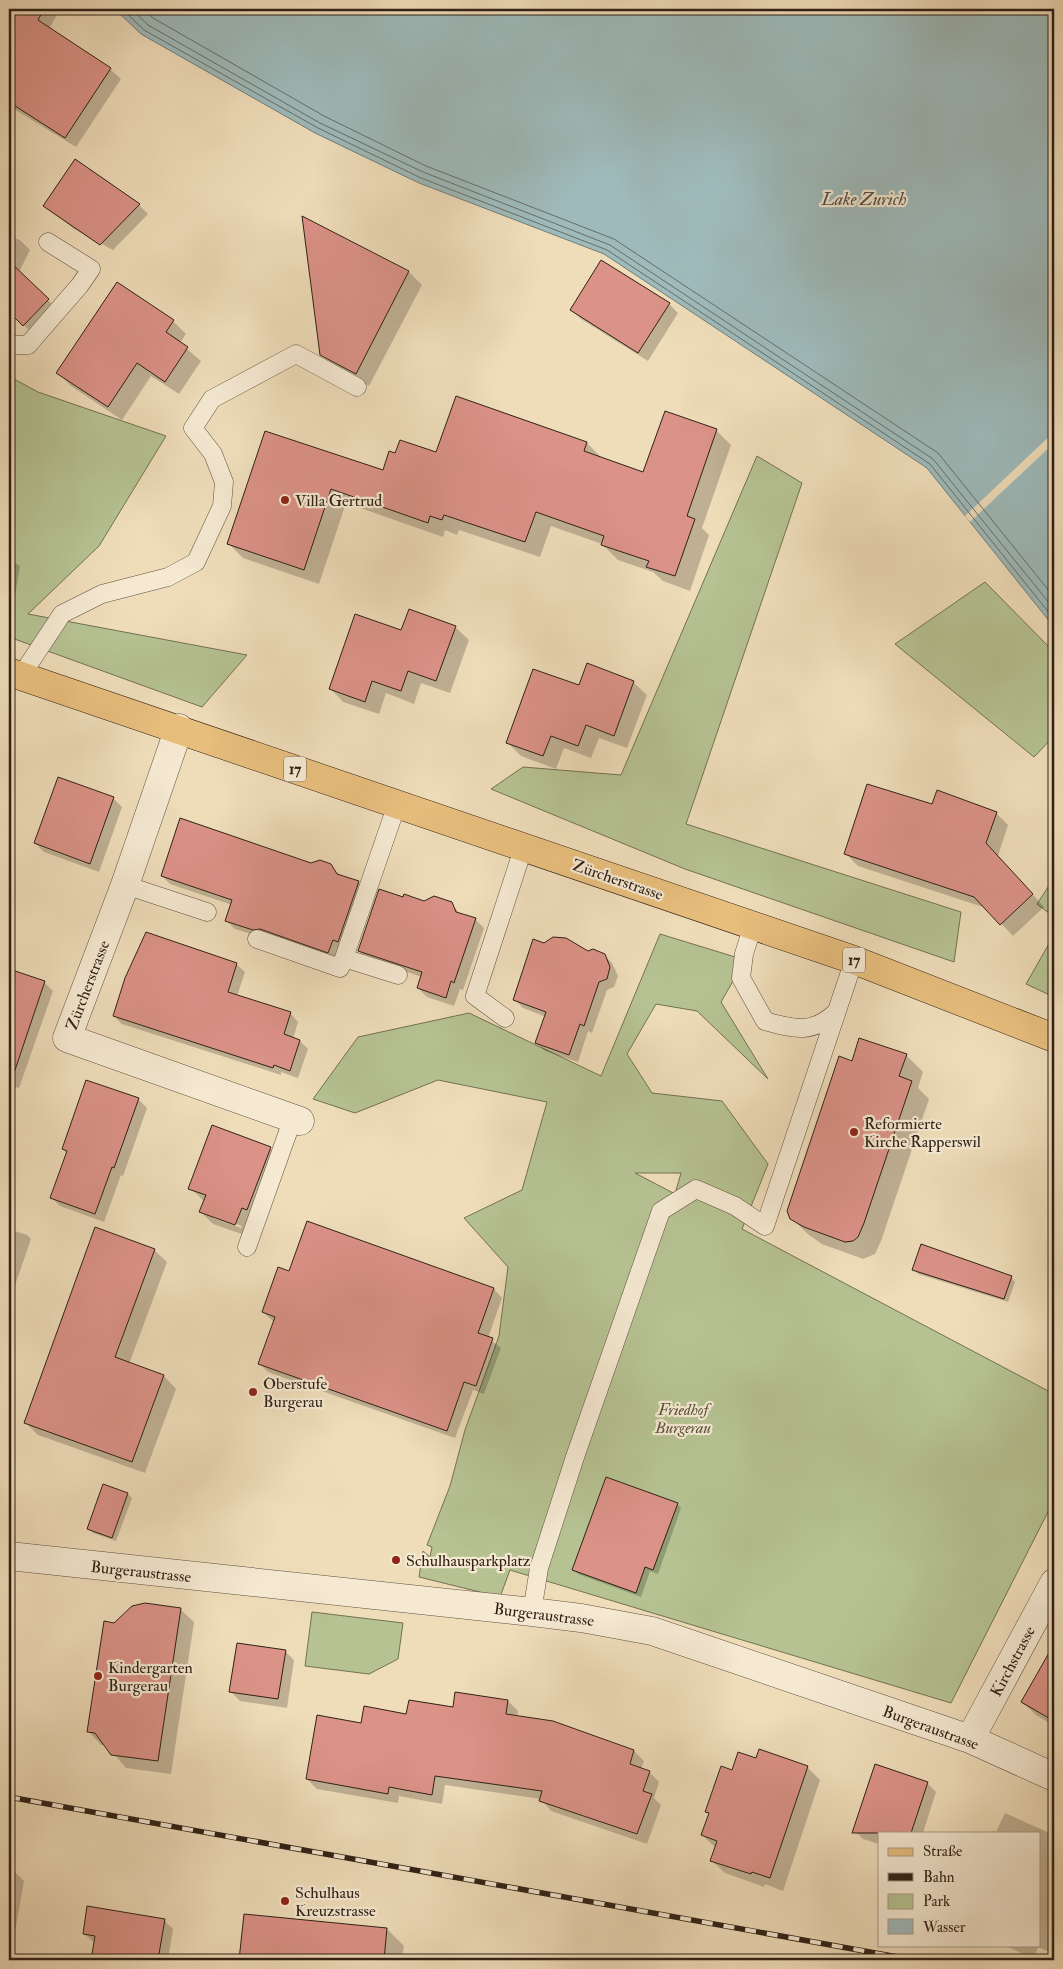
<svg xmlns="http://www.w3.org/2000/svg" width="1063" height="1969" font-family="'IM FELL Double Pica',serif">
<style>
.green{fill:#b6c292;stroke:#727154;fill-rule:evenodd}
.water{fill:#9ebaba;stroke:#727c78}
.pier{fill:#efddba}
.shadow{fill:#0003;fill-rule:evenodd}
.lines{fill:none;stroke-linecap:round;stroke-linejoin:round}
.shore{stroke:#666d68;stroke-width:1}
.building{fill:#db9287;stroke:#2f2016}
.service-casing{stroke:#5f4f3f;stroke-width:19}
.minor-casing{stroke:#5f4f3f;stroke-width:29}
.primary-casing{stroke:#2f2016;stroke-width:29}
.service{stroke:#f5e9d2;stroke-width:18}
.minor{stroke:#f5e9d2;stroke-width:28}
.primary{stroke:#e8be7d;stroke-width:28}
.rail-casing{stroke:#2f2016;stroke-width:5.5}
.rail{stroke:#f5e9d2;stroke-width:4;stroke-dasharray:11;stroke-linecap:butt}
.poi-dot{fill:#8f2418;stroke:#f5e9d2;stroke-width:2}
.labels{text-anchor:middle;stroke-width:4.5;stroke-linejoin:round;paint-order:stroke}
.shield{fill:#f5e9d2;stroke:#6a5c4e;stroke-width:1}
.shield-label{font-size:15px;font-weight:bold;fill:#2f2016}
.poi-label{font-size:16px;fill:#2f2016;stroke:#f5e9d2;text-anchor:start}
.street-label{font-size:16px;fill:#2f2016;stroke:#f5e9d2}
.park-label{font-size:16px;font-style:italic;fill:#58513b;stroke:#f5e9d2}
.water-label{font-size:18px;font-style:italic;fill:#504e47;stroke:#f5e9d2}
</style>
<rect width="100%" height="100%" fill="#efddba"/>
<filter id="stains"><feTurbulence type="fractalNoise" baseFrequency=".004" numOctaves="4"/><feColorMatrix values="0 0 0 0 .2 0 0 0 0 .09 0 0 0 0 .02 0 0 0 .5 -.17"/></filter>
<radialGradient id="worn" r=".72"><stop offset=".6" stop-color="#630" stop-opacity="0"/><stop offset="1" stop-color="#630" stop-opacity=".3"/></radialGradient>
<path class="green" d="M14,379L38,392L166,436L99,546L28,614L247,655L202,707L9,637V388Z
M757,456L802,483L686,824L961,912L954,962L685,869L491,789L523,767L621,775Z
M985,582L1054,652V736L1034,757L895,644Z
M1054,878V917L1037,904Z
M660,934L745,960L721,1002L768,1079L697,1011L656,1004L627,1054L652,1093L722,1101L768,1164L742,1229L1054,1394V1500L951,1703L510,1570L500,1597L419,1577L423,1551L430,1557L432,1547L427,1545L450,1486L465,1430L499,1336L508,1267L464,1218L522,1190L547,1102L438,1080L355,1113L313,1099L358,1037L469,1013L601,1076ZM635,1173H681L675,1194Z
M1054,935V997L1026,984Z
M312,1612L403,1623L398,1659L369,1674L305,1666Z"/>
<path class="water" d="M115,9H1054V627L927,468L604,254L419,183L315,133L141,34Z"/>
<path class="pier" d="M1054,432V443L970,522L965,516Z"/>
<path class="shadow" d="M9,9H60L49,29L110,69L121,79L76,147L9,106Z
M139,205L148,214L113,250L74,229L44,206Z
M9,236L20,240L30,250L19,272L58,310L34,335L9,311Z
M602,262L669,304L678,313L648,361L581,319L572,310Z
M409,272L422,285L369,386L335,368L321,354Z
M173,321L186,334L180,343L201,361L179,394L151,376L122,420L71,386L58,373Z
M716,430L731,445L702,528L709,535L690,591L663,581L653,572L618,560L602,544L551,526L540,557L459,530L457,535L445,530L443,537L346,503L319,584L243,558L228,543L266,432L384,472L437,454L587,443L602,458L644,474Z
M9,559L20,566L11,620L9,619Z
M455,627L469,640L450,693L421,683L414,704L386,693L379,714L343,702L330,688L402,632Z
M633,682L647,695L627,748L599,738L591,758L564,748L556,769L521,756L508,743L580,687Z
M113,798L122,807L99,872L44,852L35,843Z
M933,806L996,813L1008,825L998,856L1044,907L1013,936L986,908L858,866L846,854Z
M311,865H330L341,876L358,882L367,891L337,960L235,929L226,920L232,905L170,884L162,876Z
M403,899L451,903L461,915L475,919L484,928L463,990L460,989L454,1006L427,997L418,988L422,977L368,959L359,951Z
M545,944L604,955L612,963L618,976L614,987L607,990L592,1033L588,1031L578,1062L545,1051L536,1043L546,1017L523,1008L515,1000Z
M236,964L245,972L237,996L290,1013L298,1022L293,1039L300,1041L308,1049L298,1078L281,1072V1075L122,1024L114,1016Z
M9,970L44,982L53,991L19,1088L9,1085Z
M906,1055L923,1072L918,1088L929,1099L881,1241L875,1254L863,1259L822,1244L809,1235L791,1218L852,1062Z
M138,1099L147,1108L123,1176L121,1175L104,1222L60,1206L51,1197L67,1153L63,1149Z
M270,1148L282,1160L247,1236L213,1224L201,1212L204,1201L190,1188ZM213,1216L242,1226L241,1228L213,1218Z
M308,1223L494,1289L502,1298L488,1338L501,1348L484,1394L473,1390L455,1438L268,1372L260,1364L274,1322L263,1312L290,1272Z
M9,1229L27,1235L31,1239L12,1294L9,1293Z
M154,1250L167,1262L129,1364L164,1376L176,1389L145,1473L38,1435L26,1423Z
M914,1269L1011,1277L1015,1282L1008,1302L918,1274Z
M104,1486L128,1494L132,1498L116,1541L93,1533L89,1529Z
M677,1504L681,1508L658,1574L650,1571L641,1597L578,1574L574,1570Z
M180,1609L194,1622L171,1774L126,1768L106,1745H101L88,1731L115,1624Z
M1054,1646V1726L1036,1715L1022,1702Z
M285,1651L294,1660L287,1708L240,1701L231,1692Z
M508,1701L518,1711L517,1717L634,1751L644,1761L641,1769L649,1772L659,1782L654,1798L661,1805L647,1844L551,1811L541,1799L445,1785L442,1804L399,1796L398,1803L317,1789L307,1779L362,1724Z
M757,1759L807,1767L820,1780L783,1891L765,1884L764,1887L725,1873L711,1860L716,1848L702,1835L710,1815L706,1812L732,1772Z
M927,1783L936,1792L923,1833H879V1844L863,1839L854,1830Z
M1005,1813L1054,1835V1954L1038,1947L1033,1959L1004,1945H1039V1833H992L993,1830L996,1832Z
M9,1866L24,1881L10,1960H9Z
M245,1915L387,1929L404,1946L402,1958L425,1960H240Z
M164,1920L173,1929L168,1960H92L95,1943L84,1934Z"/>
<g class="lines">
<path class="shore" d="M122,9L144,30L318,128L421,178L607,250L930,464L1054,619
M131,9L148,25L320,123L423,172L610,245L933,459L1054,609
M142,9L153,18L324,116L426,166L614,239L938,453L1054,597"/>
</g>
<path class="building" d="M9,9H44L38,20L111,68L65,138L9,102Z
M75,159L140,204L100,245L43,206Z
M302,216L409,271L356,374L320,355Z
M601,260L670,303L638,353L570,310Z
M9,261L49,299L23,326L9,312Z
M117,282L174,320L166,332L188,347L165,382L137,363L108,407L56,373Z
M456,396L587,442L584,451L643,472L665,411L717,429L687,516L695,519L675,576L646,567L649,561L601,545L604,536L536,512L525,542L444,515L442,520L430,516L428,523L331,489L304,570L227,544L265,431L383,470L389,451L395,453L400,440L436,452Z
M409,609L456,626L436,681L408,671L401,691L372,681L365,702L329,689L355,614L401,630Z
M587,663L634,681L614,736L586,725L578,746L551,736L543,756L506,743L533,669L579,685Z
M58,777L114,797L90,864L34,843Z
M867,784L932,804L937,790L997,812L986,843L1033,894L1000,925L974,897L844,854Z
M180,818L311,863L320,860L331,864L337,874L359,881L338,942L333,940L328,953L260,929L253,930L225,921L232,900L161,876Z
M379,889L403,897L404,894L424,901L434,896L452,902L456,912L476,918L454,983L451,981L446,998L417,988L422,972L358,951Z
M146,932L237,963L228,992L291,1012L284,1034L300,1040L290,1071L274,1065L273,1068L113,1016L125,978Z
M553,937L566,938L588,951L593,949L605,954L610,967L607,979L599,982L584,1026L580,1024L569,1055L535,1043L546,1012L513,1000L533,939L544,943Z
M9,969L45,981L14,1073L9,1072Z
M859,1038L907,1054L899,1076L912,1081L864,1223L858,1237L853,1241L845,1242L804,1227L790,1219L787,1211L839,1056L852,1061Z
M86,1080L139,1098L114,1168L112,1167L95,1214L50,1198L67,1151L62,1149Z
M212,1125L271,1147L247,1210L242,1208L235,1225L199,1212L206,1195L188,1189Z
M307,1221L494,1288L478,1333L493,1338L476,1386L464,1382L447,1431L258,1364L275,1317L262,1312L278,1267L289,1271Z
M95,1227L155,1249L115,1357L164,1375L132,1462L24,1423Z
M921,1244L1012,1276L1004,1299L912,1270Z
M606,1477L678,1503L653,1570L645,1567L636,1593L572,1570Z
M103,1484L128,1493L112,1538L87,1529Z
M145,1603L181,1608L158,1761L111,1755L95,1733L87,1732L104,1621L114,1623L132,1606Z
M237,1643L286,1650L278,1699L229,1692Z
M1054,1644V1721L1021,1702Z
M455,1692L508,1700L506,1714L553,1721L634,1750L630,1764L650,1771L643,1791L652,1794L637,1834L539,1801L542,1791L435,1776L432,1795L389,1787L388,1794L306,1779L317,1715L361,1723L364,1706L406,1714L409,1700L453,1707Z
M759,1749L808,1766L770,1878L752,1872L751,1874L710,1861L717,1841L701,1835L709,1813L705,1812L721,1766L732,1770L738,1752L756,1758Z
M875,1764L928,1782L911,1833H852Z
M87,1906L165,1919L158,1960H91L95,1936L83,1934Z
M244,1914L387,1928L384,1960H239Z"/>
<g class="lines">
<g class="service-casing">
<path id="service" d="M9,345H28L80,285L91,269L48,242
M21,676L62,614L102,594L168,577L196,562L222,506L224,482L213,454L193,428L212,399L296,354L357,387
M397,804L344,958L398,975
M125,885L207,912
M753,925L744,954L741,978L765,1021C794,1029 813,1035 837,1011
M257,939L340,968L344,958
M505,1018L475,996L524,846
M247,1247L293,1118
M532,1612L539,1568L575,1457L661,1211L696,1189L735,1206L765,1226L854,960"/>
</g>
<g class="minor-casing">
<path id="minor" d="M179,728L125,885L67,1038L300,1121
M9,1556L532,1612L581,1618L652,1631L970,1739L1054,1777
M970,1739L1054,1583"/>
</g>
<g class="primary-casing">
<path id="primary" d="M9,672L854,960L1054,1038"/>
</g>
<use href="#service" class="service"/>
<use href="#minor" class="minor"/>
<use href="#primary" class="primary"/>
<g class="rail-casing">
<path id="rail" d="M9,1797L914,1960"/>
</g>
<use href="#rail" class="rail"/>
</g>
<g class="poi-dot">
<circle cx="285" cy="500" r="5"/>
<circle cx="854" cy="1132" r="5"/>
<circle cx="253" cy="1392" r="5"/>
<circle cx="396" cy="1560" r="5"/>
<circle cx="98" cy="1676" r="5"/>
<circle cx="285" cy="1901" r="5"/>
</g>
<g class="labels">
<g class="shield">
<rect x="284" y="756.5" width="22" height="25" rx="4"/>
<rect x="843" y="947.5" width="22" height="25" rx="4"/>
</g>
<g class="shield-label">
<text x="295" y="774">17</text>
<text x="854" y="965">17</text>
</g>
<g class="poi-label">
<text x="295" y="506">Villa Gertrud</text>
<text x="864" y="1129">Reformierte<tspan x="864" dy="18">Kirche Rapperswil</tspan></text>
<text x="263" y="1389">Oberstufe<tspan x="263" dy="18">Burgerau</tspan></text>
<text x="406" y="1566">Schulhausparkplatz</text>
<text x="108" y="1673">Kindergarten<tspan x="108" dy="18">Burgerau</tspan></text>
<text x="295" y="1898">Schulhaus<tspan x="295" dy="18">Kreuzstrasse</tspan></text>
</g>
<g class="street-label">
<text transform="translate(618 879) rotate(19)" y="6">Zürcherstrasse</text>
<text transform="translate(87 985) rotate(-69)" y="6">Zürcherstrasse</text>
<text transform="translate(141 1571) rotate(6)" y="6">Burgeraustrasse</text>
<text transform="translate(544 1614) rotate(7)" y="6">Burgeraustrasse</text>
<text transform="translate(1012 1661) rotate(-62)" y="6">Kirchstrasse</text>
<text transform="translate(931 1727) rotate(20)" y="6">Burgeraustrasse</text>
</g>
<g class="park-label">
<text x="683" y="1415">Friedhof<tspan x="683" dy="18">Burgerau</tspan></text>
</g>
<g class="water-label">
<text x="864" y="205">Lake Zurich</text>
</g>
</g>
<rect width="1063" height="1969" fill="none" stroke="#efddba" stroke-width="30"/>
<rect x="10" y="10" width="1043" height="1949" fill="none" stroke="#2f2016" stroke-width="2.5"/>
<rect x="15" y="15" width="1033" height="1939" fill="none" stroke="#2f2016"/>
<rect x="878" y="1832" width="162" height="115" fill="#f5e9d2" stroke="#a69987"/>
<rect x="888" y="1848" width="25" height="8" fill="#e8be7d" stroke="#a69987"/>
<text x="923" y="1856" font-size="15" fill="#2f2016">Straße</text>
<rect x="888" y="1873" width="25" height="8" fill="#2f2016" stroke="#a69987"/>
<text x="923" y="1882" font-size="15" fill="#2f2016">Bahn</text>
<rect x="888" y="1894" width="25" height="15" fill="#b6c292" stroke="#a69987"/>
<text x="923" y="1906" font-size="15" fill="#2f2016">Park</text>
<rect x="888" y="1919" width="25" height="15" fill="#9ebaba" stroke="#a69987"/>
<text x="923" y="1932" font-size="15" fill="#2f2016">Wasser</text>
<rect width="100%" height="100%" filter="url(#stains)"/>
<rect width="100%" height="100%" fill="url(#worn)"/>
</svg>
